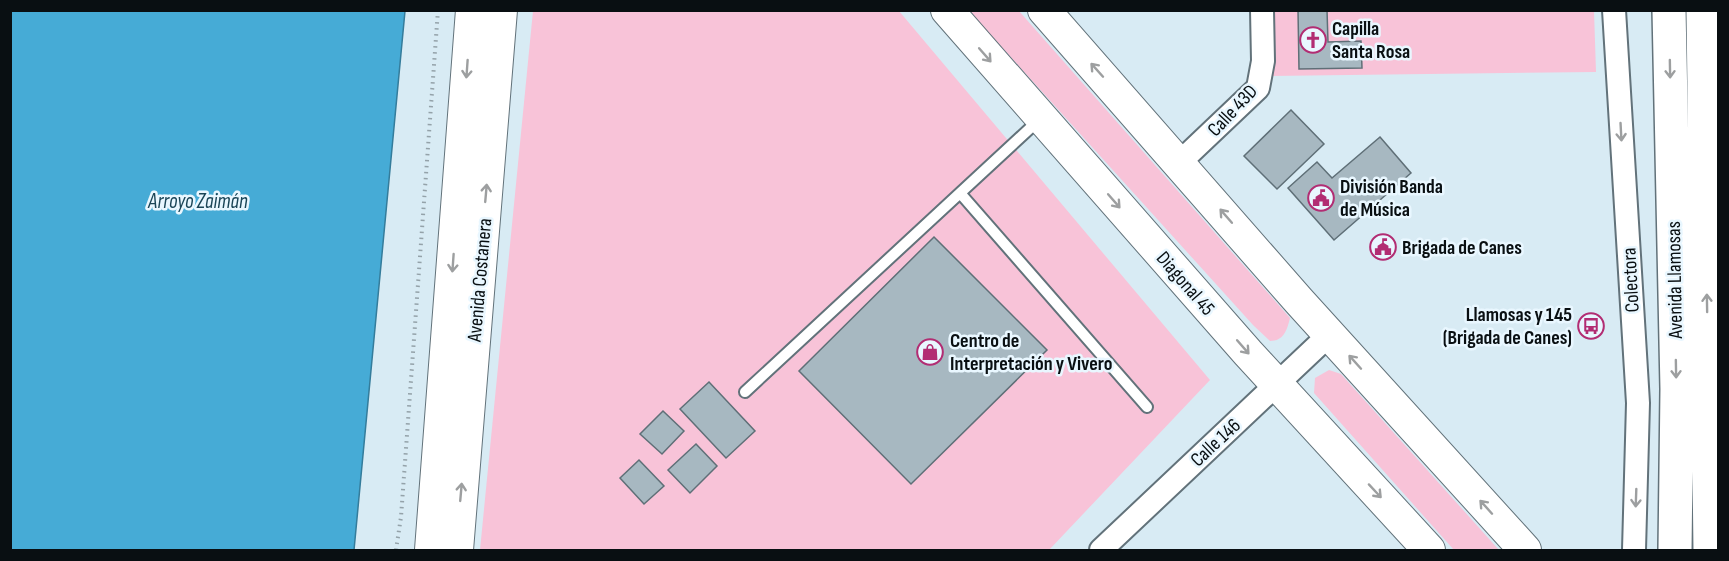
<svg xmlns="http://www.w3.org/2000/svg" width="1729" height="561" font-family="'Sofia Sans Condensed',sans-serif">
<style>
.green{fill:#f8c3d8}
.water{fill:#46abd6;stroke:#347c9b;stroke-width:1.5}
.building{fill:#a7b8c1;stroke:#5f6f77;stroke-width:1.5}
.lines{fill:none;stroke-linecap:round;stroke-linejoin:round}
.lane-casing{stroke:#62727a;stroke-width:14}
.street-casing{stroke:#62727a;stroke-width:26}
.secondary-casing{stroke:#62727a;stroke-width:34}
.primary-casing{stroke:#62727a;stroke-width:36}
.path{stroke:#94a2a9;stroke-width:4;stroke-dasharray:1.5 4.5;stroke-linecap:butt}
.lane{stroke:#fff;stroke-width:10}
.street{stroke:#fff;stroke-width:22}
.secondary{stroke:#fff;stroke-width:32}
.primary{stroke:#fff;stroke-width:33}
.oneway{stroke:#9d9fa0}
.labels{text-anchor:middle;stroke-width:5;stroke-linejoin:round;paint-order:stroke}
.poi-label{font-size:20px;font-weight:bold;fill:#090f12;stroke:#e9f7ff;text-anchor:start}
.street-label{font-size:20px;fill:#090f12;stroke:#e9f7ff}
.water-label{font-size:21px;font-style:italic;fill:#1a4557;stroke:#e9f7ff}
</style>
<rect width="100%" height="100%" fill="#d8ebf4"/>
<path class="green" d="M533,11H899L1210,380L1049,550H480Z
M969,11H1019L1290,318C1287,330 1284,341 1270,341L1253,325Z
M1261,11H1594L1596,72L1263,76Z
M1329,370L1341,374L1499,550H1454L1314,393L1315,378Z"/>
<path class="water" d="M10,11H405L354,550H11Z"/>
<path class="building" d="M1298,10H1327L1328,42L1361,41L1362,68L1299,69Z
M1291,110L1324,144L1277,189L1244,156Z
M1380,137L1411,173L1334,240L1288,188L1317,162L1332,178Z
M934,237L1047,350L911,484L799,371Z
M709,382L755,431L726,458L680,409Z
M663,411L684,431L662,454L640,434Z
M696,444L717,466L690,493L668,470Z
M639,460L664,486L644,504L620,478Z"/>
<g class="lines">
<g class="lane-casing">
<path id="lane" d="M960,193L1147,407
M745,392L1040,119"/>
</g>
<g class="street-casing">
<path id="street" d="M1614,10L1638,403L1634,550
M1179,163L1258,88L1263,61L1262,10
M1101,550L1330,334"/>
</g>
<g class="secondary-casing">
<path id="secondary" d="M947,10L1248,353L1429,550
M1044,10L1299,301L1525,550
M431,550L472,10
M457,550L501,10"/>
</g>
<g class="primary-casing">
<path id="primary" d="M1669,10L1677,389L1675,550
M1703,10L1710,550"/>
</g>
<path class="path" d="M396,550L401,517L438,10"/>
<use href="#lane" class="lane"/>
<use href="#street" class="street"/>
<use href="#secondary" class="secondary"/>
<use href="#primary" class="primary"/>
</g>
<defs><path id="oneway-shaft" d="M-6 0H5M1.5-3L5.5 0L1.5 3" fill="none" stroke-width="1.6" stroke-linecap="round" stroke-linejoin="round" transform="scale(1.5)"/></defs>
<g class="oneway">
<use href="#oneway-shaft" transform="translate(985 55) rotate(49)"/>
<use href="#oneway-shaft" transform="translate(467 69) rotate(94)"/>
<use href="#oneway-shaft" transform="translate(1670 69) rotate(89)"/>
<use href="#oneway-shaft" transform="translate(1097 70) rotate(-132)"/>
<use href="#oneway-shaft" transform="translate(1621 132) rotate(87)"/>
<use href="#oneway-shaft" transform="translate(486 193) rotate(-85)"/>
<use href="#oneway-shaft" transform="translate(1114 201) rotate(49)"/>
<use href="#oneway-shaft" transform="translate(1226 216) rotate(-131)"/>
<use href="#oneway-shaft" transform="translate(453 263) rotate(94)"/>
<use href="#oneway-shaft" transform="translate(1707 303) rotate(-91)"/>
<use href="#oneway-shaft" transform="translate(1243 347) rotate(49)"/>
<use href="#oneway-shaft" transform="translate(1355 362) rotate(-132)"/>
<use href="#oneway-shaft" transform="translate(1676 369) rotate(89)"/>
<use href="#oneway-shaft" transform="translate(1375 491) rotate(47)"/>
<use href="#oneway-shaft" transform="translate(461 492) rotate(-85)"/>
<use href="#oneway-shaft" transform="translate(1636 498) rotate(92)"/>
<use href="#oneway-shaft" transform="translate(1486 507) rotate(-132)"/>
</g>
<defs>
<g id="church-ring" transform="scale(1.35)"><circle r="9.5" fill="#e9f7ff" stroke="#b22d73" stroke-width="1.5"/><path d="M-1.2-6h2.4v3.5h3.3v2.4h-3.3V6h-2.4V-.1h-3.3v-2.4h3.3Z" fill="#b22d73"/></g>
<g id="civic-ring" transform="scale(1.35)"><circle r="9.5" fill="#e9f7ff" stroke="#b22d73" stroke-width="1.5"/><path d="M-.6-6.5H3V-4.5H.6V-3L4-1V1h2V6H-6V1h2V-1L-.6-3ZM-1.2 2.5V6h2.4V2.5Z" fill="#b22d73"/></g>
<g id="bus-ring" transform="scale(1.35)"><circle r="9.5" fill="#e9f7ff" stroke="#b22d73" stroke-width="1.5"/><path d="M-5-6H5V4H4V6H2V4H-2V6H-4V4H-5ZM-3.5-4V0h7V-4ZM-3.5 1.2v1.5H-2V1.2ZM2 1.2v1.5H3.5V1.2Z" fill="#b22d73"/></g>
<g id="shop-ring" transform="scale(1.35)"><circle r="9.5" fill="#e9f7ff" stroke="#b22d73" stroke-width="1.5"/><path d="M-5-2.5h2.3a2.7 3.5 0 0 1 5.4 0H5L5.5 6h-11ZM-1.5-2.5h3a1.5 2.3 0 0 0-3 0Z" fill="#b22d73"/></g>
</defs>
<g fill-rule="evenodd">
<use href="#church-ring" x="1313" y="40"/>
<use href="#civic-ring" x="1321" y="198"/>
<use href="#civic-ring" x="1383" y="247"/>
<use href="#bus-ring" x="1591" y="326"/>
<use href="#shop-ring" x="930" y="352"/>
</g>
<g class="labels">
<g class="poi-label">
<text x="1332" y="35">Capilla<tspan x="1332" dy="23">Santa Rosa</tspan></text>
<text x="1340" y="193">División Banda<tspan x="1340" dy="23">de Música</tspan></text>
<text x="1402" y="254">Brigada de Canes</text>
<text x="1572" y="321" text-anchor="end">Llamosas y 145<tspan x="1572" dy="23">(Brigada de Canes)</tspan></text>
<text x="950" y="347">Centro de<tspan x="950" dy="23">Interpretación y Vivero</tspan></text>
</g>
<g class="street-label">
<text transform="translate(1232 110) rotate(-47)" y="7">Calle 43D</text>
<text transform="translate(479 280) rotate(-85)" y="7">Avenida Costanera</text>
<text transform="translate(1630 280) rotate(-93)" y="7">Colectora</text>
<text transform="translate(1674 280) rotate(-91)" y="7">Avenida Llamosas</text>
<text transform="translate(1186 283) rotate(49)" y="7">Diagonal 45</text>
<text transform="translate(1215 442) rotate(-43)" y="7">Calle 146</text>
</g>
<g class="water-label">
<text x="198" y="208">Arroyo Zaimán</text>
</g>
</g>
<rect width="1729" height="561" fill="none" stroke="#090f12" stroke-width="24"/>
</svg>
